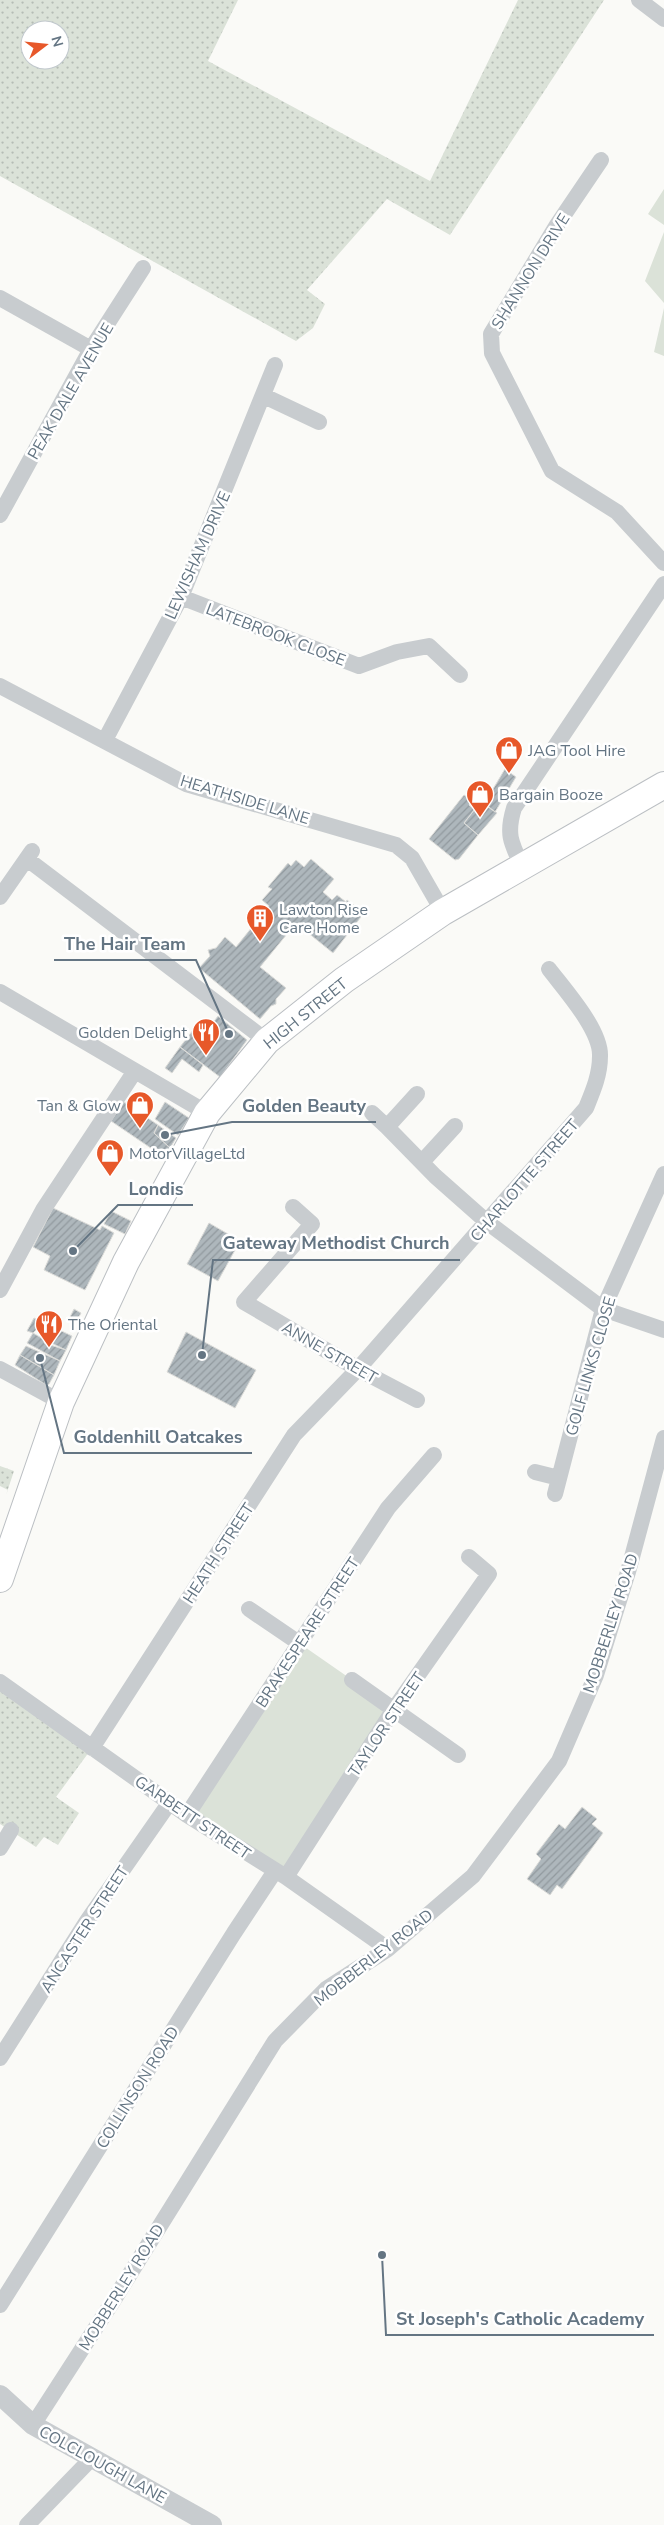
<svg xmlns="http://www.w3.org/2000/svg" width="664" height="2525" font-family="'Nunito Sans',sans-serif">
<style>
.grass{fill:url(#grass-dots);fill-rule:evenodd}
.park{fill:#dbe2d8}
.building{fill:url(#building-hatch);stroke:#dcdcd9}
.lines{fill:none;stroke-linecap:round;stroke-linejoin:round}
.primary-casing{stroke:#bbbfc3;stroke-width:28}
.minor{stroke:#c8cccf;stroke-width:16}
.tertiary{stroke:#c8cccf;stroke-width:20}
.primary{stroke:#fff;stroke-width:26}
.labels{text-anchor:middle;stroke-width:5;stroke-linejoin:round;paint-order:stroke}
.street-label{font-size:16px;fill:#647583;stroke:#fff}
.poi-label{font-size:16px;fill:#647583;stroke:#fff;text-anchor:start}
.leader{fill:none;stroke:#647583;stroke-width:2}
.callout-dot{fill:#647583;stroke:#fff;stroke-width:2}
.callout-label{font-size:18px;text-anchor:middle;font-weight:bold;fill:#647583;stroke:#fff;stroke-width:5;stroke-linejoin:round;paint-order:stroke}
</style>
<defs>
<pattern id="grass-dots" width="8" height="8" patternUnits="userSpaceOnUse" patternTransform="scale(1.25)"><rect width="8" height="8" fill="#dbe2d8"/><path d="M2 2h.1M6 6h.1" fill="none" stroke="#b5bcb5" stroke-width="1.8" stroke-linecap="round"/></pattern>
<pattern id="building-hatch" width="6" height="6" patternUnits="userSpaceOnUse" patternTransform="scale(1.25)"><rect width="6" height="6" fill="#aeb7bc"/><path d="M-1 1l2-2M0 6l6-6M5 7l2-2" fill="none" stroke="#91999e"/></pattern>
</defs>
<rect width="100%" height="100%" fill="#fafaf7"/>
<path class="grass" d="M0,0H238L208,61L430,181L518,0H604L450,235L387,199L307,290L325,304L313,328L296,341L0,176ZM30,30H60V60H30Z
M0,1466L14,1471L6,1495L8,1490L0,1486Z
M0,1682L92,1748L56,1797L79,1813L58,1845L44,1837L36,1847L0,1824Z"/>
<path class="park" d="M664,189V225L648,214Z
M664,232V303L645,281Z
M664,308V356L654,352Z
M299,1643L394,1709L286,1877L187,1815Z"/>
<path class="building" d="M505,769L516,777L495,812L484,804Z
M464,795L473,800L469,805L475,809L464,823L478,835L459,859L455,860L429,839Z
M475,797L497,813L478,835L464,823L475,809L469,805Z
M311,859L334,879L323,892L332,900L337,895L346,902L347,900L364,913L333,953L296,923L260,967L286,988L276,999V1004L271,1006L260,1019L199,968L210,956L208,950L216,948L225,937L236,947L269,906L262,900L272,889L268,887L288,863L291,866L296,860L304,867Z
M218,1016L247,1040L220,1077L180,1047L200,1021L209,1028Z
M180,1047L203,1065L199,1072L182,1059L172,1073L165,1068Z
M124,1102L158,1125L154,1133L170,1148L164,1157L111,1121Z
M165,1102L189,1118L178,1135L155,1119Z
M158,1125L176,1138L170,1148L154,1133Z
M53,1208L100,1230L102,1226L114,1233L85,1290L44,1270L50,1256L33,1247Z
M111,1211L131,1221L125,1234L104,1224Z
M209,1223L240,1241L218,1281L187,1264Z
M74,1309L81,1313L75,1324L68,1321Z
M34,1318L72,1336L66,1350L45,1340L47,1336L36,1330L33,1333L27,1331Z
M186,1332L256,1370L235,1408L167,1372Z
M33,1333L45,1340L44,1343L66,1350L60,1361L27,1343Z
M26,1346L60,1361L54,1375L20,1355Z
M20,1355L54,1375L49,1384L46,1385L15,1365Z
M582,1807L597,1819L592,1824L603,1833L562,1889L557,1885L550,1895L527,1879L541,1859L536,1854L559,1824L565,1829Z"/>
<g class="lines">
<g class="primary-casing">
<path id="primary" d="M0,1579L61,1402L126,1262L207,1113L267,1041L344,980L443,912L664,785"/>
</g>
<path class="minor" d="M639,0L664,19
M601,160L557,225L491,334L492,353L552,471L617,512L664,563
M0,298L91,349
M264,396L319,422
M0,515L91,349L143,268
M181,597L359,666L397,652L429,646L460,675
M0,686L186,784L396,845L412,858L443,912
M105,740L181,597L275,365
M27,859L267,1041
M522,866C511,843 506,834 514,808L664,584
M0,897L32,851
M0,992L207,1113
M417,1094L387,1127L435,1176L487,1222L603,1309L664,1330
M372,1113L387,1127
M422,1162L455,1126
M293,1207L312,1224L244,1302L358,1369L417,1400
M0,1290L43,1210L135,1071
M0,1369L61,1402
M535,1472L559,1478
M555,1494L603,1309L664,1174
M249,1609L299,1643
M352,1680L458,1755
M0,1682L187,1815L286,1877L388,1949
M92,1748L294,1435L358,1369L586,1108C593,1091 600,1075 600,1056C601,1030 565,990 549,969
M187,1815L388,1508L434,1455
M0,1848L11,1830
M286,1877L394,1709L489,1574L469,1557
M0,2058L87,1921L170,1802
M0,2305L234,1933L275,1871
M33,2425L115,2298L275,2041L326,1989L388,1949L473,1876L559,1761L596,1675L628,1572L664,1438
M27,2525L92,2458"/>
<path class="tertiary" d="M0,2395L33,2425L212,2525"/>
<use href="#primary" class="primary"/>
</g>
<defs>
<g id="shop-pin" transform="scale(1.4375)"><path d="M0 17L-7.5 6A9.5 9.5 0 1 1 7.5 6Z" fill="#e7582a" stroke="#fff"/><path d="M-5-2.5h2.3a2.7 3.5 0 0 1 5.4 0H5L5.5 6h-11ZM-1.5-2.5h3a1.5 2.3 0 0 0-3 0Z" fill="#fff"/></g>
<g id="building-pin" transform="scale(1.4375)"><path d="M0 17L-7.5 6A9.5 9.5 0 1 1 7.5 6Z" fill="#e7582a" stroke="#fff"/><path d="M-4-6H4V6H1V3H-1V6H-4ZM-2.5-4.3h1.7v1.8h-1.7ZM.8-4.3h1.7v1.8H.8ZM-2.5-1h1.7V.8h-1.7ZM.8-1h1.7V.8H.8Z" fill="#fff"/></g>
<g id="restaurant-pin" transform="scale(1.4375)"><path d="M0 17L-7.5 6A9.5 9.5 0 1 1 7.5 6Z" fill="#e7582a" stroke="#fff"/><path d="M-5-6h1v4h1v-4h1v4h1v-4h1v5L-1.5 .5V6h-2V.5L-5-1ZM5-6V6H3V1.5H1.5Q1.5-4 5-6Z" fill="#fff"/></g>
</defs>
<g fill-rule="evenodd">
<use href="#shop-pin" x="509" y="750"/>
<use href="#shop-pin" x="480" y="794"/>
<use href="#building-pin" x="260" y="918"/>
<use href="#restaurant-pin" x="206" y="1032"/>
<use href="#shop-pin" x="140" y="1105"/>
<use href="#shop-pin" x="110" y="1153"/>
<use href="#restaurant-pin" x="49" y="1324"/>
</g>
<g class="labels">
<g class="street-label">
<text transform="translate(530 271) rotate(-58)" y="6">SHANNON DRIVE</text>
<text transform="translate(70 391) rotate(-60)" y="6">PEAK DALE AVENUE</text>
<text transform="translate(197 555) rotate(-66)" y="6">LEWISHAM DRIVE</text>
<text transform="translate(276 634) rotate(21)" y="6">LATEBROOK CLOSE</text>
<text transform="translate(245 799) rotate(17)" y="6">HEATHSIDE LANE</text>
<text transform="translate(305 1013) rotate(-39)" y="6">HIGH STREET</text>
<text transform="translate(524 1180) rotate(-49)" y="6">CHARLOTTE STREET</text>
<text transform="translate(330 1352) rotate(30)" y="6">ANNE STREET</text>
<text transform="translate(590 1366) rotate(-74)" y="6">GOLF LINKS CLOSE</text>
<text transform="translate(218 1553) rotate(-57)" y="6">HEATH STREET</text>
<text transform="translate(610 1623) rotate(-72)" y="6">MOBBERLEY ROAD</text>
<text transform="translate(307 1632) rotate(-57)" y="6">BRAKESPEARE STREET</text>
<text transform="translate(386 1724) rotate(-56)" y="6">TAYLOR STREET</text>
<text transform="translate(193 1817) rotate(34)" y="6">GARBETT STREET</text>
<text transform="translate(84 1929) rotate(-57)" y="6">ANCASTER STREET</text>
<text transform="translate(373 1957) rotate(-38)" y="6">MOBBERLEY ROAD</text>
<text transform="translate(137 2087) rotate(-58)" y="6">COLLINSON ROAD</text>
<text transform="translate(121 2287) rotate(-58)" y="6">MOBBERLEY ROAD</text>
<text transform="translate(103 2464) rotate(29)" y="6">COLCLOUGH LANE</text>
</g>
<g class="poi-label">
<text x="528" y="756">JAG Tool Hire</text>
<text x="499" y="800">Bargain Booze</text>
<text x="279" y="915">Lawton Rise<tspan x="279" dy="18">Care Home</tspan></text>
<text x="187" y="1038" text-anchor="end">Golden Delight</text>
<text x="121" y="1111" text-anchor="end">Tan &amp; Glow</text>
<text x="129" y="1159">MotorVillageLtd</text>
<text x="68" y="1330">The Oriental</text>
</g>
</g>
<path class="leader" d="M229 1034L196 960H54M165 1135L232 1122H376M73 1251L118 1205H193M202 1355L213 1260H460M40 1358L64 1453H252M382 2255L386 2335H654"/>
<g class="callout-dot">
<circle cx="229" cy="1034" r="5"/>
<circle cx="165" cy="1135" r="5"/>
<circle cx="73" cy="1251" r="5"/>
<circle cx="202" cy="1355" r="5"/>
<circle cx="40" cy="1358" r="5"/>
<circle cx="382" cy="2255" r="5"/>
</g>
<g class="callout-label">
<text x="125" y="950">The Hair Team</text>
<text x="304" y="1112">Golden Beauty</text>
<text x="156" y="1195">Londis</text>
<text x="336" y="1249">Gateway Methodist Church</text>
<text x="158" y="1443">Goldenhill Oatcakes</text>
<text x="520" y="2325">St Joseph's Catholic Academy</text>
</g>
<g transform="translate(45 45) rotate(74)"><circle r="24" fill="#ffffff" stroke="#c1c8cd"/>
<path d="M0-4L9 19L0 12L-9 19Z" fill="#e7582a"/>
<text y="-8" font-size="14" font-weight="bold" text-anchor="middle" fill="#647583">N</text>
</g>
</svg>
